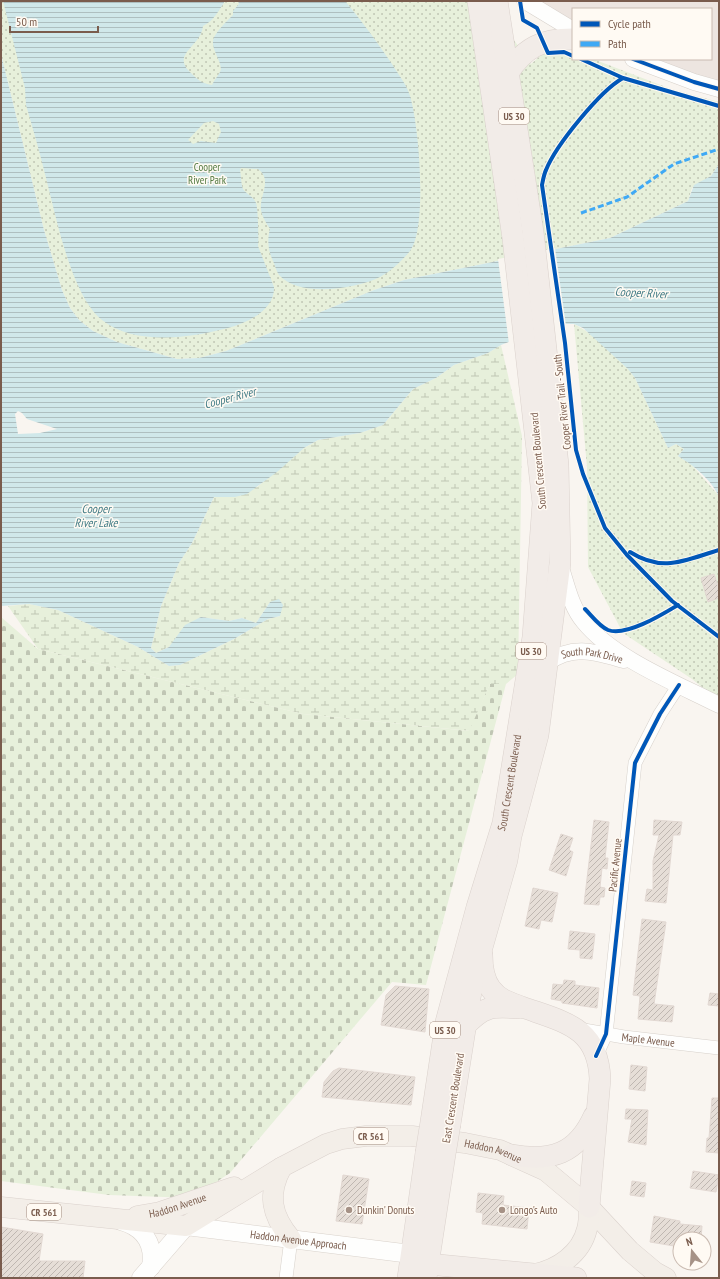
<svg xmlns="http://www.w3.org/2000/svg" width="720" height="1279" font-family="'PT Sans Narrow',sans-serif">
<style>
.industrial{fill:#ede5e0}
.wetland{fill:url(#wetland-marsh)}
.cemetery{fill:url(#cemetery-stones)}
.park{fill:url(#park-dots)}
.water{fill:url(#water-rules);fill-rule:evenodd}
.pier{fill:#f9f5f0}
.building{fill:url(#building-hatch);stroke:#e2d8d2}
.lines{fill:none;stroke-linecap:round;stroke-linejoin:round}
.minor-casing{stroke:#d7d1cb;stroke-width:14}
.tertiary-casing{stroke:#d7d1cb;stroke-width:17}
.secondary-casing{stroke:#d9d2cb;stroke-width:19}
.primary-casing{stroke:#dad1cc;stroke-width:21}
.trunk-casing{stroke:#dad1cc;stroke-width:22}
.minor{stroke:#fefefd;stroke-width:13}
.tertiary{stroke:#fefefd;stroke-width:16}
.secondary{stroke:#fefefd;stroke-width:18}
.primary{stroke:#f3eee8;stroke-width:20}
.trunk{stroke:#f2ece8;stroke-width:21}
.trunk-bridge-casing{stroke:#dad1cc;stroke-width:22;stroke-linecap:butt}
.trunk-bridge{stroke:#f2ece8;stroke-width:21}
.quiet{stroke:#3fa9f5;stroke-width:3;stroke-dasharray:6 3;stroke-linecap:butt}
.cycleway-casing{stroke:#fffaf3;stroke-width:6}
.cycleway{stroke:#0057b8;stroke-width:4}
.poi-dot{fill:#a69286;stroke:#fffaf3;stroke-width:1.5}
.labels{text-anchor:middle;stroke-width:3;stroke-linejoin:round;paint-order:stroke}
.shield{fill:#fffaf3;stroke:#a28b7f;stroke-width:1}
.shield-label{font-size:10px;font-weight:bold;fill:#7a5c4d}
.park-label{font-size:11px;fill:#537a41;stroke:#fffaf3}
.street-label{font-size:11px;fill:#7a5c4d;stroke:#fffaf3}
.poi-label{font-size:11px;fill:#7a5c4d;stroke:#fffaf3;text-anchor:start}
.water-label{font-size:12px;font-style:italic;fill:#437c86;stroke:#fffaf3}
</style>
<defs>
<pattern id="wetland-marsh" width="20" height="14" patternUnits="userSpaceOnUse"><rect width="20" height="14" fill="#e7f0db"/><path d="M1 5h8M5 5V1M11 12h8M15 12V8" fill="none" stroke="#c0c6b4"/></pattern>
<pattern id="cemetery-stones" width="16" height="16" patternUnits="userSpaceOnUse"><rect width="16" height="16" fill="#e7f0db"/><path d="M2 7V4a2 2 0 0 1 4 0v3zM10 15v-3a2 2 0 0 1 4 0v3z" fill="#c0c6b4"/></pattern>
<pattern id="park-dots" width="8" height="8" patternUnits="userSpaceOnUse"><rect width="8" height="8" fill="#e7f0db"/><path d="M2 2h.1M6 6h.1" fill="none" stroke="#c0c6b4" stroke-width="1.8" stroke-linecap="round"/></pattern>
<pattern id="water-rules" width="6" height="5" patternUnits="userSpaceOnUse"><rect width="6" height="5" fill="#d0e8ea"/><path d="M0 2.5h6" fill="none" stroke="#aebfc0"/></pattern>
<pattern id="building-hatch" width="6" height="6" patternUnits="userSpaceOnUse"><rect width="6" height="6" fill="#e6ded7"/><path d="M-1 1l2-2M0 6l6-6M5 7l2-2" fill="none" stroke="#bfb7b1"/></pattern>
</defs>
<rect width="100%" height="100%" fill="#f9f5f0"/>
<path class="industrial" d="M525,1H719V89L633,59H711V9H573V30Z"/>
<path class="wetland" d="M501,345L522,436L518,674L506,684H490L470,731L303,714L38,649L8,606L29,604L58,610L138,647L169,666L180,665L234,639L268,619L280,616L270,602L256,623L242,618L229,621L201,617L169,647L156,653L151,648L161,606L179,563L192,543L214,497L257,487L304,448L318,440L360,433L383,425L413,389L436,378L454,365L488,353Z"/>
<path class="cemetery" d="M1,617L38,649L303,714L469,731L490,684H506L426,985L392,982L230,1173L192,1198L109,1195L1,1181Z"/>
<path class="park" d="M1,1H486L531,64C549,48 549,48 573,53V59H593L671,89L719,102V164L711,176L692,188L688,201L684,203L610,238L404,280L374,290L226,351L199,358L177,359L117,342L93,331L79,320L70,308L62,290L44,230L1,54Z
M574,324C591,332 626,362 635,378L668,448L676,444L684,449L678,456L691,464L719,496V701L692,679L623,633L588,567L587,467Z"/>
<path class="water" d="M3,1H225C219,10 214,21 203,26C201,47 170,54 191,73C198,80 201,83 212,85C214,80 218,76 220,72C224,65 212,51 213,42C213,34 227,21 233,15V11L239,4L238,1H345C362,21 377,42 392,64C398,74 405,82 409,93C419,120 428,229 410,251C402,261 391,271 380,277C356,289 299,298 279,275C276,271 275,265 273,261C268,250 267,240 270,229C267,224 262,217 261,210C259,196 273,180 258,169L241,168L240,170C241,175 241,184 243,189C246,194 253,196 256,203C258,207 259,242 258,246L274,287C275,310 247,323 228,328C190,338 135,346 102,320C71,295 56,216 46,178C40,153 33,129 26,105L25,88ZM213,121L219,124L221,132L216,143L201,141L193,144L188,140L204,123Z
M1,54L44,230L62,290L70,308L79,320L93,331L117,342L177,359L199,358L226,351L374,290L404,280L610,238L684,203L688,201L694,185L711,176L719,164V497C712,480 693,465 678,456L684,449L676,444L668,448L635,378L628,369L583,328L574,324H566L546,328L501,345L488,353L454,365L436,378L413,389L383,425L360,433L318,440L304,448L277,472L247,494L235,497H214L192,543L179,563L161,606L151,648L156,653L169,647L185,625L201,617L229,621L242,618L256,623L270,602L279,599L283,605L280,616L268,619L234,639L180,665L169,666L138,647L58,610L29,604L1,606ZM18,411L22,413L27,419L57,429L40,433L18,434L15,414Z"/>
<path class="pier" d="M555,248L566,326L546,330L509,344L498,259Z"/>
<path class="building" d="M714,574L719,589V598L708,602L701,578Z
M594,820L609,822L605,858H608L607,869L602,868L600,887L605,888L604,897H600L599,905L584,904Z
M654,820L682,822L680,835H673L666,903L645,901L647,889L653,890V861L659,835H653Z
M561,834L573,838L569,850L573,852L566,876L549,870Z
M533,888L558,893L552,922L541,920L539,929L525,926Z
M642,919L666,922L654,1004L674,1006L672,1022L638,1019L640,996L633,995Z
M570,931L595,934L592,959L580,958V950L568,949Z
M564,980L575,981V985L599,988L597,1008L562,1003V1001L551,999L553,984L563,985Z
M395,986L429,989L425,1032L381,1025L386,995Z
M710,993L719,994V1006L708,1005Z
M631,1065L647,1067L645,1091L629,1089Z
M339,1068L415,1077L411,1105L322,1097L324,1082L333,1071Z
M712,1098H719V1153L706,1152L707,1138H709Z
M626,1109L648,1110L646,1145L628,1142L632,1119H625Z
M693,1171L719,1175L716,1192L690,1188Z
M343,1175L369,1179L362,1224L336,1221Z
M632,1181L646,1183L644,1197L630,1195Z
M478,1193L504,1196L503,1205L529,1208L527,1229L482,1224L483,1213L476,1212Z
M654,1216L680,1221V1224L702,1226L701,1239H680V1247L650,1242Z
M1,1227L43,1234L39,1261H85L83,1278H1Z"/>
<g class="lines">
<g class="minor-casing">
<g id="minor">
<path id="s1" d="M578,1029L624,1037L719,1048"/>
<path d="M596,1056L606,1034L635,763L660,714L679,685"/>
<path d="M286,1278L291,1239"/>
</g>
</g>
<g class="tertiary-casing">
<g id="tertiary">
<path d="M525,1L573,30"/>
<path d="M633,59L694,82L719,89"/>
<path d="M561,568C567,586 571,607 584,622C613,658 678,684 719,705"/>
<path id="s2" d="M547,663C573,644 595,652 624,660"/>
</g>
</g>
<g class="secondary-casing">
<g id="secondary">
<path d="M121,1221C143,1227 155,1243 151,1267"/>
<path id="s3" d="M141,1278L186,1226L411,1254"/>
</g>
</g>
<g class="primary-casing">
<g id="primary">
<path d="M282,1167C267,1194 271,1215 291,1239"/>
<path id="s4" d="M1,1207L186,1226L282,1167L326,1144L342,1139L366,1136H412L465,1143L500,1150L546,1171L589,1207L630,1251L655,1272L666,1278"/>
<path id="s5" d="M137,1216L160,1212L234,1187"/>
<path d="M535,1274C558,1269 581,1254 587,1229C589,1222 589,1215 589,1207"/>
</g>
</g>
<g class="trunk-casing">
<g id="trunk">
<path d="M508,73C525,47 542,39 573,39"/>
<path d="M482,955C482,967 483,979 491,989C499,1000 511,1003 522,1007C564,1022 598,1027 600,1079L589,1207"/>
<path d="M464,1027C483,1006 492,1006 518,1008"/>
<path id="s6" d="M431,1122L446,1022L477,907L503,823L533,637L543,503L513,238L478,1"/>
<path d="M450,1124L473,979L507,860L511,836L538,735L560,563L558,465L546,349L533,232L497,1"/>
<path d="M512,1155C551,1162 577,1154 594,1116"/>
<path d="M428,1264L576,1278"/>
<path d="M408,1278L426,1153"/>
<path d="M426,1278L445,1154"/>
</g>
</g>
<use href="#minor" class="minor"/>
<use href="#tertiary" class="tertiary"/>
<use href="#secondary" class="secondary"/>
<use href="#primary" class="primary"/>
<use href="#trunk" class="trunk"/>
<g class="trunk-bridge-casing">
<path id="trunk-bridge" d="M426,1153L431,1122
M445,1154L450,1124"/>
</g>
<use href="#trunk-bridge" class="trunk-bridge"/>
<path class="quiet" d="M581,213L627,197L674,164L719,149"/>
<g class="cycleway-casing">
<path id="cycleway" d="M520,1L523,20L537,28L548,53L564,52L573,56
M581,59L623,78L719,106
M633,59L694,82L719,89
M623,78C600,91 556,145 546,170C544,174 543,180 542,185L565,343L576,450L583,474L605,528L627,555L672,601L719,637
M630,552C663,573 685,560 719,550
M585,609C592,616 599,626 608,630C626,637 663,614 678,605
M596,1056L606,1034L635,763L660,714L679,685"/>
</g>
<use href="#cycleway" class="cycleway"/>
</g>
<g class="poi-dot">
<circle cx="349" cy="1210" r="4"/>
<circle cx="502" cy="1210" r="4"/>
</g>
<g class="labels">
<g class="shield">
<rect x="499" y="108" width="30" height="16" rx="3"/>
<rect x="516" y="643" width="30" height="16" rx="3"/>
<rect x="430" y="1022" width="30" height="16" rx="3"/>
<rect x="354" y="1128" width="34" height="16" rx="3"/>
<rect x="27" y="1204" width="34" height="16" rx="3"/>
</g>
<g class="shield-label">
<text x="514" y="120">US 30</text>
<text x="531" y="655">US 30</text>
<text x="445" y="1034">US 30</text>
<text x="371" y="1140">CR 561</text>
<text x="44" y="1216">CR 561</text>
</g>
<g class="park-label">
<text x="207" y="171">Cooper<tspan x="207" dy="13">River Park</tspan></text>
</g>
<g class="street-label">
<text transform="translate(562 402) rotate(-96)" y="4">Cooper River Trail - South</text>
<text transform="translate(538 461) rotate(-95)" y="4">South Crescent Boulevard</text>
<text dy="4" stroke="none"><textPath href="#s2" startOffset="48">South Park Drive</textPath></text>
<text dy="4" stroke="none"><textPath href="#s6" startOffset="349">South Crescent Boulevard</textPath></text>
<text transform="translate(615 865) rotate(-84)" y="4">Pacific Avenue</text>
<text dy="4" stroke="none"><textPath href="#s1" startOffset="71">Maple Avenue</textPath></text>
<text transform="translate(453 1098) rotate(-81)" y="4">East Crescent Boulevard</text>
<text dy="4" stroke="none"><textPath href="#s4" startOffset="518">Haddon Avenue</textPath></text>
<text dy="4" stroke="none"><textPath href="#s5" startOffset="42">Haddon Avenue</textPath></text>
<text dy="4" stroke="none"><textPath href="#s3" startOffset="182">Haddon Avenue Approach</textPath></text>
</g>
<g class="poi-label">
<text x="357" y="1214">Dunkin' Donuts</text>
<text x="510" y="1214">Longo's Auto</text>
</g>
<g class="water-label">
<text transform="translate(641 293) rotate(3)" y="4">Cooper River</text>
<text transform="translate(230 398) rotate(-15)" y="4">Cooper River</text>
<text x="96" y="513">Cooper<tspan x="96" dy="14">River Lake</tspan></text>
</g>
</g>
<rect width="720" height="1279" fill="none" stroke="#7a5c4d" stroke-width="4"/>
<rect x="572" y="8" width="140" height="52" fill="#fffaf3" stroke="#cabbb1"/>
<rect x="580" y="21" width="20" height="6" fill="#0057b8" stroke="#cabbb1"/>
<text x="608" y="28" font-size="12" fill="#7a5c4d">Cycle path</text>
<rect x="580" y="41" width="20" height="6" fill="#3fa9f5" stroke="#cabbb1"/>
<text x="608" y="48" font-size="12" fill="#7a5c4d">Path</text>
<g transform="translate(692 1251) rotate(343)"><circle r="19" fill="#fffaf3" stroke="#cabbb1"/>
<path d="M0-3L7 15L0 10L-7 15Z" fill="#a69286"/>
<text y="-6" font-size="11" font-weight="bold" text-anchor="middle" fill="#7a5c4d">N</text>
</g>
<path d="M10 26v6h88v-6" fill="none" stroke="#7a5c4d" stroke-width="2"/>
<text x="16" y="26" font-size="12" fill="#7a5c4d" stroke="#fffaf3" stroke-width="3" paint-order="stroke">50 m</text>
</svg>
